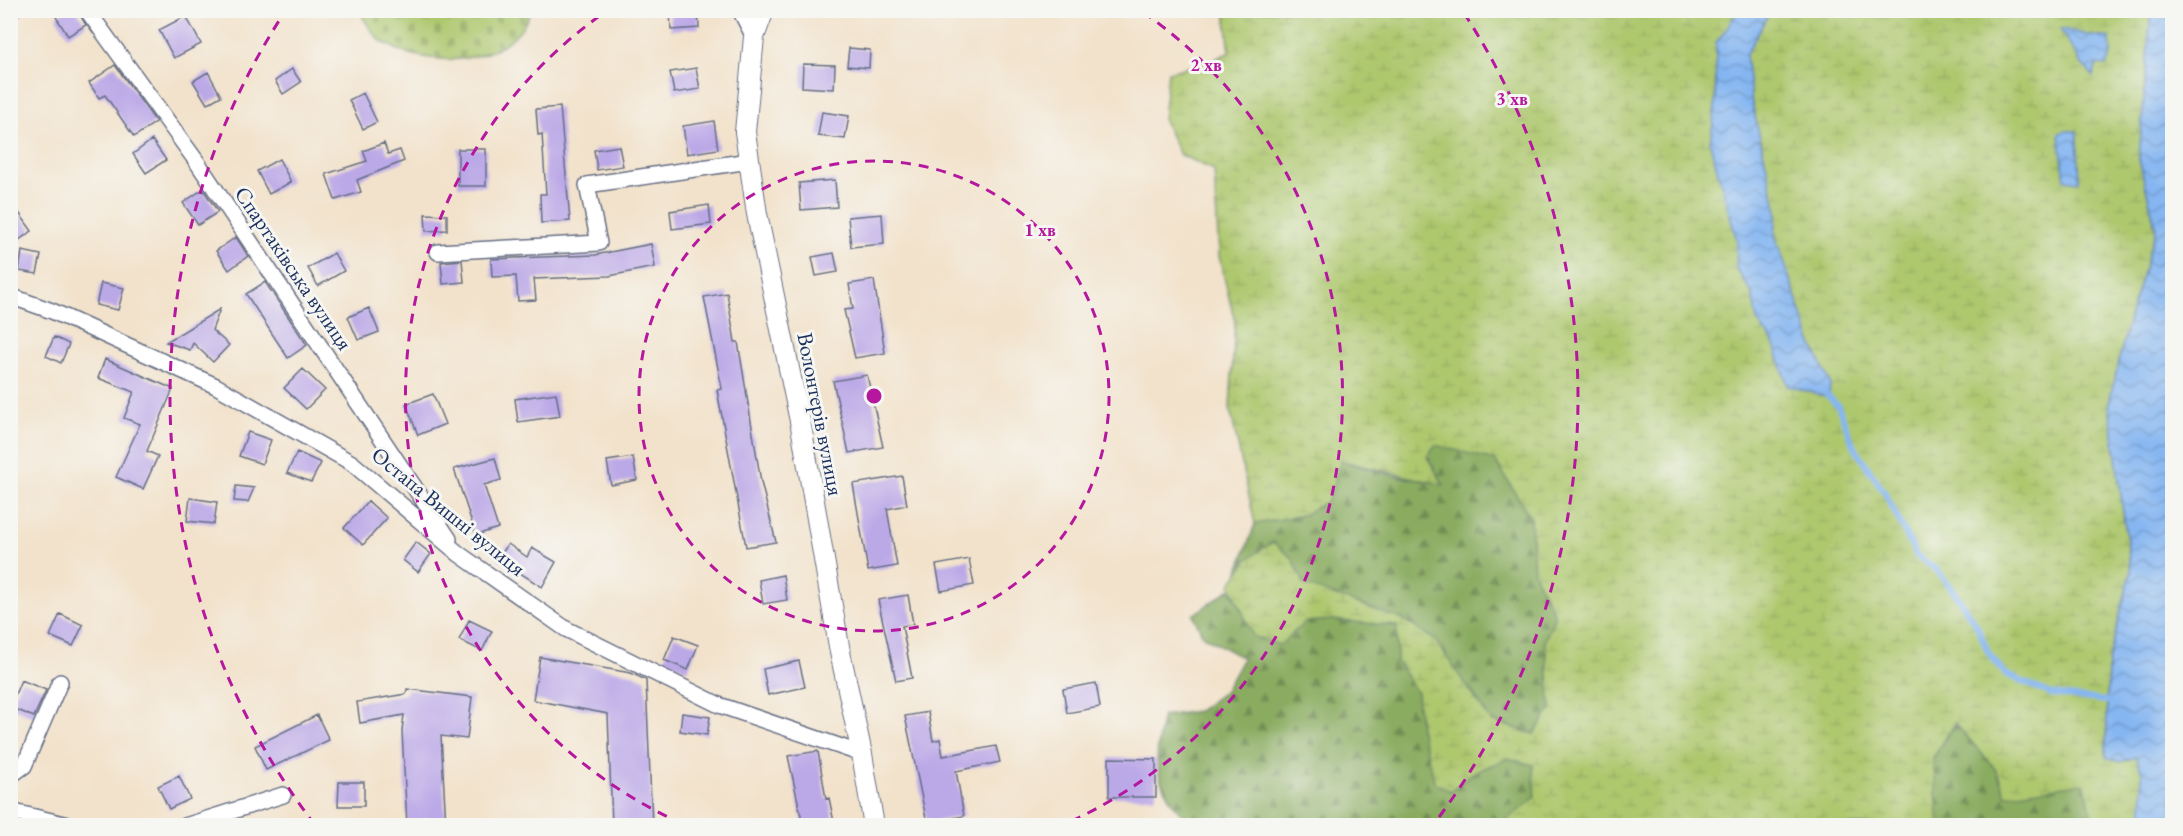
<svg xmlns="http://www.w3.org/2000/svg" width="2183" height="836" font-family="'EB Garamond',serif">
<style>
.forest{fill:url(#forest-firs);stroke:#526e60;stroke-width:1.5}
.wetland{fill:url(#wetland-marsh);stroke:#647c66;stroke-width:1.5}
.cemetery{fill:url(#cemetery-stones);stroke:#647c66;stroke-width:1.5}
.water{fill:url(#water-waves);stroke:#5072a8;stroke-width:1.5}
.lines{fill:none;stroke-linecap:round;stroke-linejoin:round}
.stream{stroke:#85b6f1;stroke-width:6}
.building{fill:#bba8e7}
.minor-casing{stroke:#666e84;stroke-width:18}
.tertiary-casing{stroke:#666e84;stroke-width:22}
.minor{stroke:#fff;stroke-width:15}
.tertiary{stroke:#fff;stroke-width:20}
.ring{fill:none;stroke:#b5179e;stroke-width:3;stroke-dasharray:10 8}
.labels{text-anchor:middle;stroke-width:6;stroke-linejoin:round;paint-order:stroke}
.street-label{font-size:22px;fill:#1b2f5e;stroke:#f6f6f2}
.centre{fill:#b5179e;stroke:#f6f6f2;stroke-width:3}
.ring-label{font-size:18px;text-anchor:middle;font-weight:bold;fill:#b5179e;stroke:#f6f6f2;stroke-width:6;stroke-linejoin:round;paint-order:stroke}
</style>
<defs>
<pattern id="forest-firs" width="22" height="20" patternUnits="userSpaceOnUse" patternTransform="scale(1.5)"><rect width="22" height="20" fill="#8aac61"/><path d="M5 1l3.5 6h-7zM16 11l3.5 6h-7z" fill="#708c53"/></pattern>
<pattern id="wetland-marsh" width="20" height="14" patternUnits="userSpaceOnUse" patternTransform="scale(1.5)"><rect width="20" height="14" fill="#aec86e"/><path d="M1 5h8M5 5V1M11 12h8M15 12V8" fill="none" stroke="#95ac62"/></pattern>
<pattern id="cemetery-stones" width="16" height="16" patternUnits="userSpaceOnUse" patternTransform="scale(1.5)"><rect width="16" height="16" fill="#aec86e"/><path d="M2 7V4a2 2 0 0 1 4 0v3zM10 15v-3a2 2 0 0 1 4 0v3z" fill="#95ac62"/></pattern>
<pattern id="water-waves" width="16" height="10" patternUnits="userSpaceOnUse" patternTransform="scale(1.5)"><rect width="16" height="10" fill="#85b6f1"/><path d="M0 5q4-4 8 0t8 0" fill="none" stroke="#6c94c6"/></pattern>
</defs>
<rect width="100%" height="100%" fill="#f6f6f2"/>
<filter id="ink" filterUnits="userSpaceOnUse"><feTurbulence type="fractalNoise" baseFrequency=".0167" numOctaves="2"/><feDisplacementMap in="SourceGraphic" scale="12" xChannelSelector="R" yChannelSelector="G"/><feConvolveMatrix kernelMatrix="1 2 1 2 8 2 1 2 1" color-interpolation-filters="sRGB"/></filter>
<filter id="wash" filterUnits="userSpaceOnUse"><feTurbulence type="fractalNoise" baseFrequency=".008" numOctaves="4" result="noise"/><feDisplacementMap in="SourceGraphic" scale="24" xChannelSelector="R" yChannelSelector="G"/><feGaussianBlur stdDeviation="1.35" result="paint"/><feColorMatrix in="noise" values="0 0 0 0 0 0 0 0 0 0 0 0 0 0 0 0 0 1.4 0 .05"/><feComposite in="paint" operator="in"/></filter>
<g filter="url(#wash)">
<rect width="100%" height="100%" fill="#f2e2cb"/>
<path class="forest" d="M1428,389L1495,460L1531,518L1534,573L1555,616L1545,640L1551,709L1534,734L1491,721L1469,688L1404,620L1237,574L1255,524L1303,515L1341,461L1396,476L1443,484L1427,457Z
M1230,589L1243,610L1253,636L1305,622L1332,620L1397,626V661L1417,693L1420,728L1450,791L1473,773L1508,758L1534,765L1541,804L1523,825H1192C1156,790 1151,765 1163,716L1198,711L1224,692L1243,658L1203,636L1193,615Z
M1954,723L1997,770L2083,778L2095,825L1925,826L1933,758Z"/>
<path class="wetland" d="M1225,11H2151L2139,159L2156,229L2129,319L2109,403L2131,572L2108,662L2106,757H2136L2142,772L2143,825H2095L2084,783L2006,795L1996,770L1955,723L1933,758L1939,825H1500L1535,798L1533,765L1508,758L1473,773L1450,791L1435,783L1420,728L1417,693L1397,661V626L1332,620L1305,622L1280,645L1253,636L1230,584L1249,558L1273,542L1292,558L1305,585L1404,620L1435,640L1491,721L1534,734L1551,709L1545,640L1555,616L1534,573L1531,518L1495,460L1435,445L1427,457L1444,485L1341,461L1328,501L1303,515L1255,524L1230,409L1235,322L1219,256L1214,170L1180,155L1163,119L1168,72L1211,61L1230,52Z"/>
<path class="cemetery" d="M359,11V10L531,11C509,68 427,70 381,41C373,35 364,19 359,11Z"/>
<path class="water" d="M1740,11H1770L1746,55L1752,103L1777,211L1775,235L1810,339L1830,383L1829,397L1788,386L1773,342L1757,321L1752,293L1736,268L1737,241L1710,143L1715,110L1716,42C1727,32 1729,20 1740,11Z
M2151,11H2172V826L2143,825L2142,772L2136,757L2121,762L2106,757L2108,662L2131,572L2109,403L2129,319L2156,229L2139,159Z
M2060,29C2078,31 2091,39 2110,37L2111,55L2106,65L2097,64L2093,76L2081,63Z
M2067,131H2077C2076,148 2081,164 2079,182L2065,180L2059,133Z"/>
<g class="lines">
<path class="stream" d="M1824,392L1838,406L1854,447L1885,493L1916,555L1937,570L1955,593L1978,628L1988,652L2005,674L2051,694L2107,701"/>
</g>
<g id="blocks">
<path class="building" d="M65,10H77L86,25L68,36L56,17Z
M670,10H698L699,28L671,30Z
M186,16L201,44L174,58L159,30Z
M849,48L870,50L869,68L847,66Z
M803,64L835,65L834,89L802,87Z
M115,65L156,122L134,137L105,95L99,98L89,83Z
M696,68L700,89L674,93L670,72Z
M292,69L301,82L283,94L275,81Z
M208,72L221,96L207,104L193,81Z
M363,93L377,122L363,129L349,100Z
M560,107L570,221L541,223L540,194H546L542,134L538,135L536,109Z
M822,112L849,116L845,139L818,136Z
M714,121L718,149L687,154L683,126Z
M152,140L166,160L146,173L133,154Z
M384,143L388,154L400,150L404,161L357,180L361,192L335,200L326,174L367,161L363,151Z
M619,146L623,166L597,170L594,150Z
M458,149H486V186H458Z
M279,159L291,182L269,194L257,171Z
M835,180L837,207L801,210L799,183Z
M203,189L218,212L198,225L183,203Z
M10,200L32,231L10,246Z
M709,205L711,224L672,229L670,211Z
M425,214L447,215V230L426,231Z
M882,214L884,244L851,247L848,217Z
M236,237L248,256L229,270L216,251Z
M651,244L655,267L609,276L534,279L536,300L518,301L516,276L492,277L491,259L595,255Z
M22,251L41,255L37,274L19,271Z
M334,253L344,271L318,286L308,268Z
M834,253L838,272L816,276L812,257Z
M462,260L464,282L443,284L441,262Z
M874,280L885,353L855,358L844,310L853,309L849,284Z
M265,282L307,345L288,358L246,294Z
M101,283L124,288L118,310L96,305Z
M727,293L735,342H738L761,482L776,542L746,547L717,390L722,389L704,297Z
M369,308L379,332L358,340L348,317Z
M220,309L212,330L229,345L213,362L193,343L190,350L166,342Z
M54,337L69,344L61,363L46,356Z
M105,359L173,389L147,451L158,456L143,489L116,477L140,424L124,418L134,392L98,378Z
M303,369L325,390L306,409L284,388Z
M867,375L883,447L849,453L833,381Z
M556,393L560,416L518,422L515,399Z
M433,394L445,424L418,435L406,404Z
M248,432L271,440L262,464L239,456Z
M297,452L321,463L311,482L287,473Z
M633,457L637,480L611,485L607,461Z
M495,458L501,480L484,485L498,528L476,535L454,469Z
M902,476L907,505L887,509L897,566L868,571L853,484Z
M236,486L254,488L248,502L234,501Z
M190,498L217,502L214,524L187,521Z
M368,501L387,518L363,545L344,528Z
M416,542L431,554L418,572L403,560Z
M508,544L527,557L532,548L556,562L542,587L498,559Z
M969,559L974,585L941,591L936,565Z
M783,575L787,600L763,604L759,580Z
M908,595L913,624L902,626L912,678L896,681L878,600Z
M60,614L83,625L73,646L50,636Z
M469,620L492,631L482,651L459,640Z
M674,636L698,645L688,670L664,660Z
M540,657L631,673L646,680L652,825H612L608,714L533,700Z
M799,661L805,687L768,695L763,669Z
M21,680L46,690L34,717L10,707Z
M1096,683L1100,707L1067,713L1063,689Z
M407,689L472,697L467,739L441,736L446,825H407L402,731L404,715L360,723L357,702L406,694Z
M928,712L933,741L940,739L943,756L996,746L1000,762L956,771L964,816L927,823L905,716Z
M682,713L710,717L707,735L680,731Z
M317,715L329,740L266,770L255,746Z
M818,751L826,799L829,798L834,822L803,825L788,756Z
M1109,758L1156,759V797H1109Z
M179,776L190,799L169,809L158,786Z
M339,782H364V806H338Z"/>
</g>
</g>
<g filter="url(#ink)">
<use href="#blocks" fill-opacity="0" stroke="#666e84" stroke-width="1.5"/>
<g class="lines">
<g class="minor-casing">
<path id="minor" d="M87,10L197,162L449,539
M740,10L754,37
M10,11L12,10
M438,252L599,243L587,185L749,161
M10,296L52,311L216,386L352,463L459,554L566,629L719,705L862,754
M10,776L24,766L60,682
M10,811L72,826
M185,826L283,795"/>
</g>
<g class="tertiary-casing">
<path id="tertiary" d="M764,10L754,37L745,132L757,214L801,426L840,652L862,754L874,826"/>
</g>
<use href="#minor" class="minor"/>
<use href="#tertiary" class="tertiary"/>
</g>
</g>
<g class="ring">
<circle cx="874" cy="396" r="235"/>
<path d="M683 824A469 469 0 0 1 605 12M1143 12A469 469 0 0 1 1065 824"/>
<path d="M315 825A704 704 0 0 1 284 13M1464 13A704 704 0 0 1 1433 825"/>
</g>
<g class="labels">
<g class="street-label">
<text transform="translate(294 268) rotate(56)" y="8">Спартаківська вулиця</text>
<text transform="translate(821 414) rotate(79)" y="8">Волонтерів вулиця</text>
<text transform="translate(449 511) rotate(39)" y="8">Остапа Вишні вулиця</text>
</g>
</g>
<circle cx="874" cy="396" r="9" class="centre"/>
<g class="ring-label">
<text x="1206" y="71">2 хв</text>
<text x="1512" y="105">3 хв</text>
<text x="1040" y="236">1 хв</text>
</g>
<rect width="2183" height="836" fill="none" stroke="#f6f6f2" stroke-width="36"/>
</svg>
